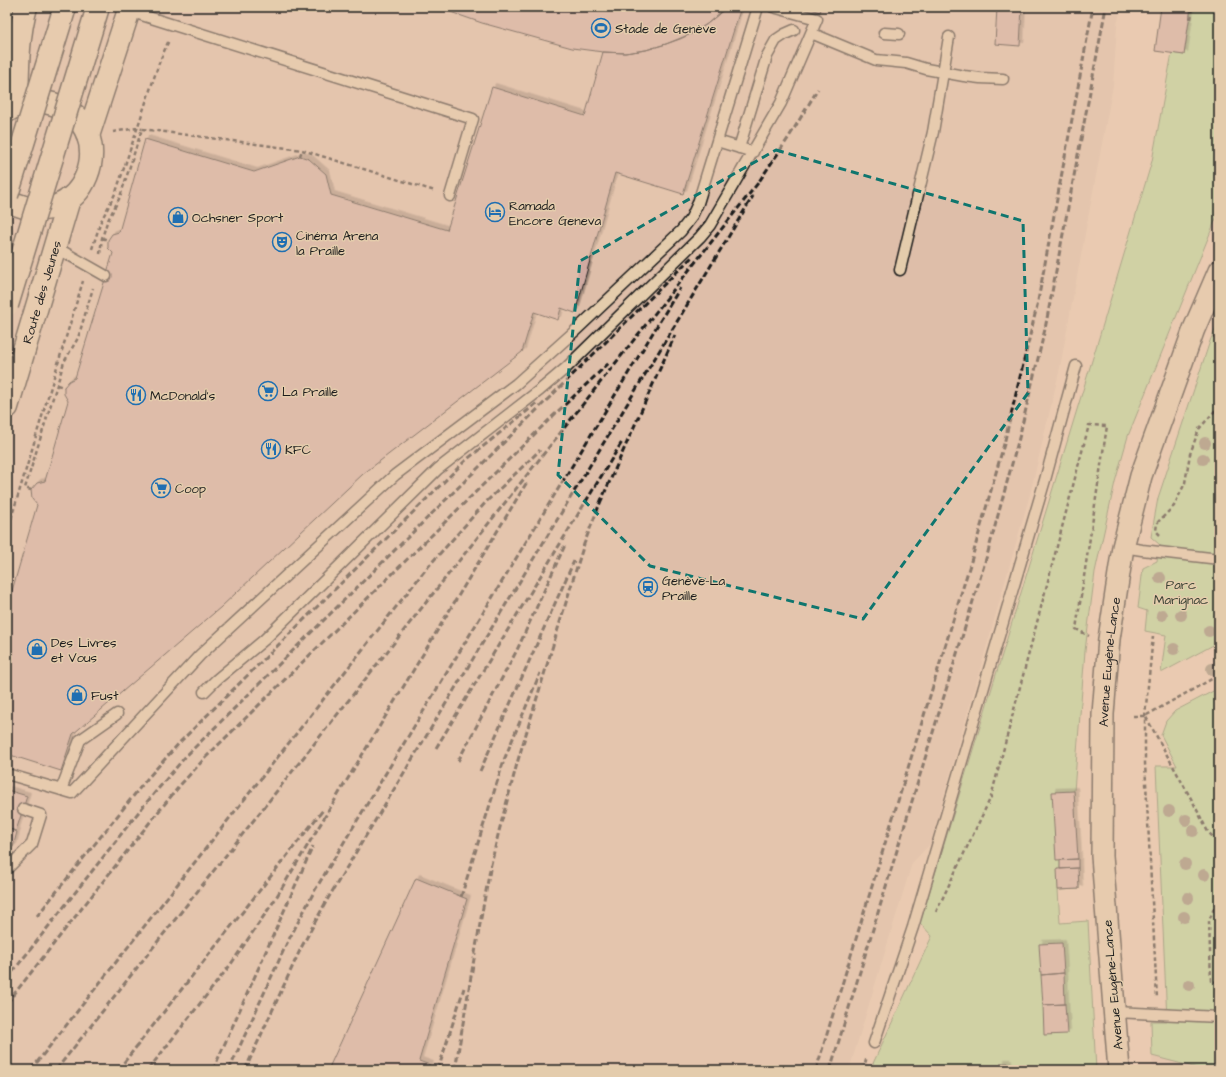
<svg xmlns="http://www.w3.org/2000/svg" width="1226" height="1077" font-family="'Architects Daughter',sans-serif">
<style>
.built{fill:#debea9}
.green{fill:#b1d996;stroke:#667a59}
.building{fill:#d0aaa1;stroke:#1c1c1c;filter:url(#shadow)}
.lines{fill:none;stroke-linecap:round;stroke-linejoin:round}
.lane-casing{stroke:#1c1c1c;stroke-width:13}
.street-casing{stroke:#1c1c1c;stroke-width:24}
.primary-casing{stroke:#1c1c1c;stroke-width:25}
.path{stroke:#1c1c1c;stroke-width:2.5;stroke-dasharray:4 3;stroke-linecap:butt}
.lane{stroke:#e4ccac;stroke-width:10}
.street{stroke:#e4ccac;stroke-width:21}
.primary{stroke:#e4ccac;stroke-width:22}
.rail{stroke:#1c1c1c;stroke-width:3;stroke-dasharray:6 3;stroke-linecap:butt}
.highway-bridge-casing{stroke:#1c1c1c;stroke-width:25;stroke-linecap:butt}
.highway-bridge{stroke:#e4ccac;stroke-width:22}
.tree{fill:#89806c}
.marked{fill:none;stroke:#0f766e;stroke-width:3;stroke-dasharray:8 5;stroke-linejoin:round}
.labels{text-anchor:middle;stroke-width:3;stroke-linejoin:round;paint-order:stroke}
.poi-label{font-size:13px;fill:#1c1c1c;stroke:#e4ccac;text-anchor:start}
.street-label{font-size:13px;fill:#1c1c1c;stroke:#e4ccac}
.park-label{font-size:13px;fill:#3a4234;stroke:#e4ccac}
</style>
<defs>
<filter id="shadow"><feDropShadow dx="3.5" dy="-3.5" stdDeviation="0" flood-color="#0004"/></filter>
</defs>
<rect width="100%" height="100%" fill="#eacbb1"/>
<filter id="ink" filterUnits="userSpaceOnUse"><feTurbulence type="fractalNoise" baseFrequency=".025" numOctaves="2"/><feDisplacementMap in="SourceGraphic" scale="8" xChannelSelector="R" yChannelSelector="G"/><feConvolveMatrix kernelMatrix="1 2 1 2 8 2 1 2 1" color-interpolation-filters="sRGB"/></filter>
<g filter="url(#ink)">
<path class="built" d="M7,7H1121L1117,25L1113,85L1059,372L1030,494L930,844L912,863L849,1070H7Z
M1152,1056L1205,1070H1153Z"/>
<path class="green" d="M1191,7H1219V211L1128,436L1115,482L1095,572L1085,651L1074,791L1079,889L1058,890L1060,923L1088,921L1096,1070H870L932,936L920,923L1098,341L1152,161L1172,53L1184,55Z
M1219,320V642L1161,673L1166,635L1145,631L1147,611L1138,608L1143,568L1157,561L1160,545L1151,537L1158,498L1210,341Z
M1219,688V1070H1205L1152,1056L1151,1021H1167L1156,766H1177L1161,735L1166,721L1175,711Z"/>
<path class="building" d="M436,7H727L707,24L693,33L680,39L666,44L646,50L625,53L603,52L572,48L482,23Z
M727,7H741L683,194L615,173L575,313L561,308L558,320L534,312L522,352L363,474L221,607L73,734L61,771L7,754V608L37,505L32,499L31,490L37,483L45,481L68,401L64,394V387L69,381L75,378L113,253L108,248V240L112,234L119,232L145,139L254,172L300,156L309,159L326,174L331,195L447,230L492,87L585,116L603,52L625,53L646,50L666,44L693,33L707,24Z
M804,7H822L820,12Z
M997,7H1022L1020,46L995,44Z
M1161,7H1191L1184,55L1155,51Z
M7,790L27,796L16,831L7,828Z
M1074,791L1078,859L1056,860L1052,792Z
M7,828L17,832L13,847L7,852Z
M1078,859V868L1060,869V860Z
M1078,868L1079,889L1058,890L1057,869Z
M416,878L467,899L419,1061L430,1065L428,1070H328Z
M1062,943L1064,973L1041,975L1039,944Z
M1064,973L1065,1004L1043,1005L1041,975Z
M1065,1004L1067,1034L1044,1035L1043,1005Z
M1001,1063H1008V1069H1001Z"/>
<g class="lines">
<g class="lane-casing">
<path id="lane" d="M129,11L473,119L450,196
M811,33L876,60L906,63L926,69L964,76L980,78L1003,79
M884,33L899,34
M717,141L753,152
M739,148L767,56L776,40L785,34L794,30
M55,247L106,276
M900,270L933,132L949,37
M1123,547L1142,550L1219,559
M204,692L216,680L264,640L438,469L540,390L566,368L700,237L710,225L781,103L817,19L773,7
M7,774L72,793L200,655L395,475L516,384L575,331L681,231L691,218L698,203L758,7
M61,790L80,740L117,714
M7,869L32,844L41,815L23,809
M1115,1012L1219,1017
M874,1043L913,927L1045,480L1076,366"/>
</g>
<g class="street-casing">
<g id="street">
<path id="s1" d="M1119,1070L1102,856L1103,714L1109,639L1123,547L1141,476L1194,329L1219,271"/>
</g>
</g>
<g class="primary-casing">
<g id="primary">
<path d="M17,105C18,73 17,38 26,7"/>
<path d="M7,111C21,102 37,99 53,104C125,125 86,242 7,200"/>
<path d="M88,136L130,7"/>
<path id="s2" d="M7,407L69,199"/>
</g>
</g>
<path class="path" d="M1191,19L1193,7
M113,132L137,128L142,129
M300,156L302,150
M102,238L108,240
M92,249L101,221L116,192L159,63L169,40
M100,254L102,238L107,222L120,197L142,129L302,150L435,191
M1213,336L1219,339
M57,385L64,387
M31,490L25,488L64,362L78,338L93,288
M7,532L83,281
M1160,535L1156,531L1157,523L1174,506L1185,483L1190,454L1199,429L1219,406
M1153,636L1145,716V763L1157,999
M1133,716H1145L1219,675
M1146,717L1194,804L1208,832L1219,843
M1219,895L1209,921L1211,981L1219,982
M936,912L991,797L1089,425L1107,426L1076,629L1089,636
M863,1070L867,1057"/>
<use href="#lane" class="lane"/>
<use href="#street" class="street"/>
<use href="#primary" class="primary"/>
<path class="rail" d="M600,503L675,335
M436,748L622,442
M458,761L517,650L565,545
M480,771L574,561
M461,897L504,760L540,673
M37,916L147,779L181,741L465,461L537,403
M7,979L141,809L186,756L693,256
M7,1003L154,817L182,783L206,757L554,415L609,363
M31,1070L426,569L486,502L540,450
M56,1070L758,183L789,137L818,89
M118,1070L323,810
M148,1070L231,964L274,901L527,482
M213,1070L313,846
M229,1070L286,945L315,890L609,405L680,288
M245,1070L301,948L327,900L753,196
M438,1070L464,988
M455,1070L481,918L491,864L499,831L518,760L575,573L584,544L602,498
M816,1070L972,558L1004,444L1037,306L1093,7
M830,1070L988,552L1019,438L1045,329L1106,7"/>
<g class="highway-bridge-casing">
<path id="highway-bridge" d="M7,195L65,7
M7,305L98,7"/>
</g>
<use href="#highway-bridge" class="highway-bridge"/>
</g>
<g class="tree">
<circle cx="1205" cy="443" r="6"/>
<circle cx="1203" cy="459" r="6"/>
<circle cx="1160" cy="578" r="6"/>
<circle cx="1162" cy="615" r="6"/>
<circle cx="1181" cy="615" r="6"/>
<circle cx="1209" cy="631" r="6"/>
<circle cx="1174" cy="649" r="6"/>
<circle cx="1212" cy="669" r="6"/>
<circle cx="1169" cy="811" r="6"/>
<circle cx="1186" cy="820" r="6"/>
<circle cx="1193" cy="831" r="6"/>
<circle cx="1185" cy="864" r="6"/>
<circle cx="1204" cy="875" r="6"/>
<circle cx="1188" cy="898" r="6"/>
<circle cx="1184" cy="917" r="6"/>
<circle cx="1189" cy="985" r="6"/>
</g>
</g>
<path d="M0 0H1226V1077H0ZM776,150L1023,221L1028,393L863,619L650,566L558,475L580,261Z" fill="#eacbb1" fill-opacity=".55" fill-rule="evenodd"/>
<path class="marked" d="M776,150L1023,221L1028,393L863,619L650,566L558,475L580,261Z"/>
<defs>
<g id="stadium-ring" transform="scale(1)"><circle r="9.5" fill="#e4ccac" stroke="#1f6fb2" stroke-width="1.5"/><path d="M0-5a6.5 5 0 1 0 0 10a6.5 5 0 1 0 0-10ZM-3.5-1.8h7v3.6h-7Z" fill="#1f6fb2"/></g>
<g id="hotel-ring" transform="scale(1)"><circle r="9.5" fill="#e4ccac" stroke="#1f6fb2" stroke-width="1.5"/><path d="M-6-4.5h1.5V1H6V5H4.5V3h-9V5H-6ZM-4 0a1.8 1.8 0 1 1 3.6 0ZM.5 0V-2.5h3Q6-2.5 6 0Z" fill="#1f6fb2"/></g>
<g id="shop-ring" transform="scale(1)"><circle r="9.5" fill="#e4ccac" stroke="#1f6fb2" stroke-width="1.5"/><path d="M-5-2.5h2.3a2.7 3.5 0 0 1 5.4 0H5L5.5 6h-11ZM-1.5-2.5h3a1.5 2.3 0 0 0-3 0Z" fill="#1f6fb2"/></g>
<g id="theatre-ring" transform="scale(1)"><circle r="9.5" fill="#e4ccac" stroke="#1f6fb2" stroke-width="1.5"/><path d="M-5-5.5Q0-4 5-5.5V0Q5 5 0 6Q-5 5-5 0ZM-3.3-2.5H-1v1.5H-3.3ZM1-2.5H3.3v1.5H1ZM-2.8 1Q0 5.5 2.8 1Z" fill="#1f6fb2"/></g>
<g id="supermarket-ring" transform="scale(1)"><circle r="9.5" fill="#e4ccac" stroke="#1f6fb2" stroke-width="1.5"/><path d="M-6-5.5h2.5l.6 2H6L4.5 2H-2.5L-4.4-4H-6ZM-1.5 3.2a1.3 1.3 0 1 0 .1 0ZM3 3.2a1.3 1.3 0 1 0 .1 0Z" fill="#1f6fb2"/></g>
<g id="restaurant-ring" transform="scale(1)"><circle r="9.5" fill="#e4ccac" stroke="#1f6fb2" stroke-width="1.5"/><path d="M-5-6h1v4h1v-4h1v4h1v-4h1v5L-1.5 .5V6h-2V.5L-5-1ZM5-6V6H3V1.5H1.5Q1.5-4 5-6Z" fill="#1f6fb2"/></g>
<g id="station-ring" transform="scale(1)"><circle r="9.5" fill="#e4ccac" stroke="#1f6fb2" stroke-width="1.5"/><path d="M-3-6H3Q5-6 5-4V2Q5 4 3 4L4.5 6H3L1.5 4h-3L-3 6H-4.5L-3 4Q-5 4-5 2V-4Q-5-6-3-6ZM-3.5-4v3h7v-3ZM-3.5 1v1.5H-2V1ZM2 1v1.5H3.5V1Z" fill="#1f6fb2"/></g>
</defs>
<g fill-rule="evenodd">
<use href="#stadium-ring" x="601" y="28"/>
<use href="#hotel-ring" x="495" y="212"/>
<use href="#shop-ring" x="178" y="217"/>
<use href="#theatre-ring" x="282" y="242"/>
<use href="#supermarket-ring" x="268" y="391"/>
<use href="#restaurant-ring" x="136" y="395"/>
<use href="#restaurant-ring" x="271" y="449"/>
<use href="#supermarket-ring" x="161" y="488"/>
<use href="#station-ring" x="648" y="587"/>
<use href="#shop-ring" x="37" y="649"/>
<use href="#shop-ring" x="77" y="695"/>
</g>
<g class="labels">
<g class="poi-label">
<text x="615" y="33">Stade de Genève</text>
<text x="509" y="210">Ramada<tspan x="509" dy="15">Encore Geneva</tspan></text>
<text x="192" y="222">Ochsner Sport</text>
<text x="296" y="240">Cinéma Arena<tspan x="296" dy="15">la Praille</tspan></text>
<text x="282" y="396">La Praille</text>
<text x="150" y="400">McDonald's</text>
<text x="285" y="454">KFC</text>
<text x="175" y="493">Coop</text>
<text x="662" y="585">Genève-La<tspan x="662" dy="15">Praille</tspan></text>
<text x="51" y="647">Des Livres<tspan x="51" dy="15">et Vous</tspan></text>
<text x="91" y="700">Fust</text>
</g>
<g class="street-label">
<text dy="5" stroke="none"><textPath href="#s2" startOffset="120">Route des Jeunes</textPath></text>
<text dy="5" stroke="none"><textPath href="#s1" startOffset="409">Avenue Eugène-Lance</textPath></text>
<text transform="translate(1112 985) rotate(-95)" y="5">Avenue Eugène-Lance</text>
</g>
<g class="park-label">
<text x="1181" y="589">Parc<tspan x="1181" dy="15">Marignac</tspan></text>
</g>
</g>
<rect width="1226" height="1077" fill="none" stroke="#e4ccac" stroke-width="24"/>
<rect x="12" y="12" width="1202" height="1053" fill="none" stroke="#1c1c1c" stroke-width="1.5" filter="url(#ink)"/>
</svg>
